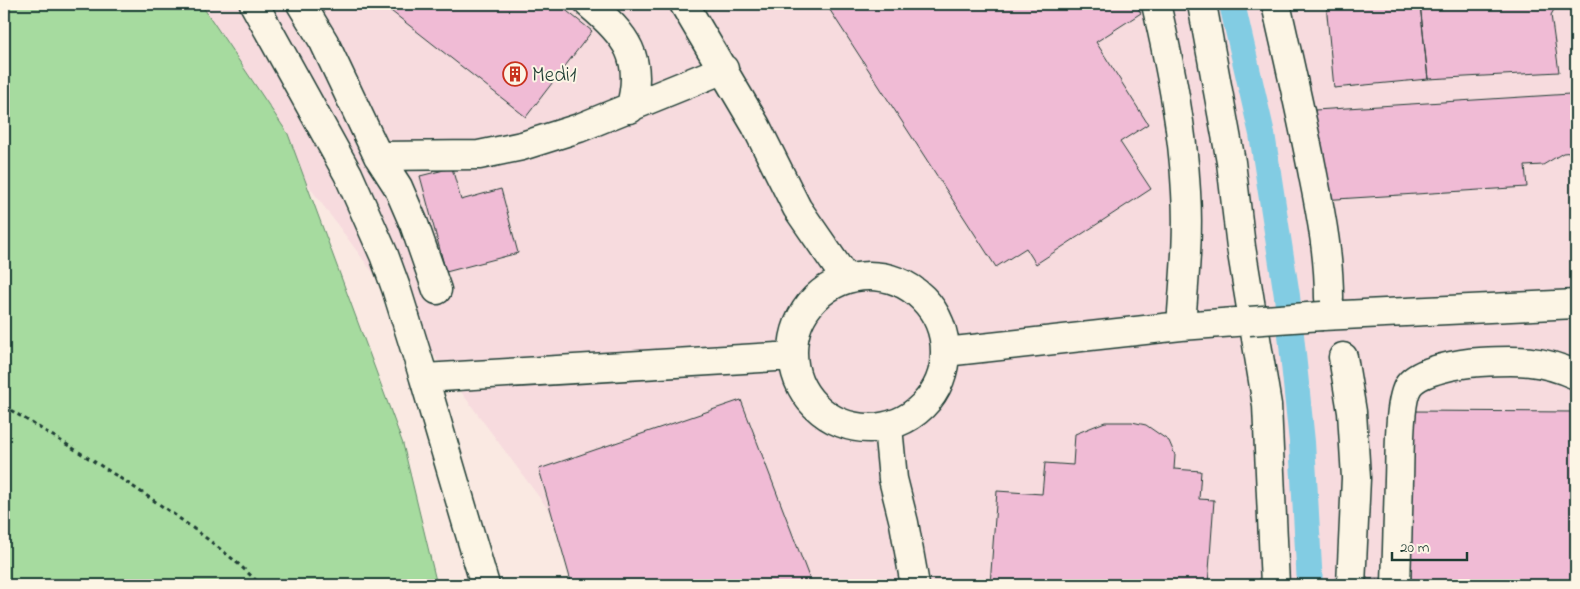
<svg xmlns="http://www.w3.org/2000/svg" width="1580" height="589" font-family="'Indie Flower',sans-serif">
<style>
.built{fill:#f7dbde}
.green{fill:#a6db9f;stroke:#628c6a}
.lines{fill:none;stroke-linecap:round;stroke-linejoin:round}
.canal{stroke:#82cce3;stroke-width:26}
.building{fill:#f0bbd5;stroke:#1f3d34}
.minor-casing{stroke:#1f3d34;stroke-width:31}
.path{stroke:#1f3d34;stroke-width:3;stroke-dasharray:4 4;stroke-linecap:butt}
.minor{stroke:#fcf5e5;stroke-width:28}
.minor-bridge-casing{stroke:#1f3d34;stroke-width:31;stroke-linecap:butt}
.minor-bridge{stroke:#fcf5e5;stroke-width:28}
.labels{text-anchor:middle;stroke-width:4;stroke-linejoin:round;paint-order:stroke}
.poi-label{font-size:21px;fill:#1f3d34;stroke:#fcf5e5;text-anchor:start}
</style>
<rect width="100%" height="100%" fill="#fae9e2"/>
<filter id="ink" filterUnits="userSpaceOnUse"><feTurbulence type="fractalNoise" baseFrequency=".02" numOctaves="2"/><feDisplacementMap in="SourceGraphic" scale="10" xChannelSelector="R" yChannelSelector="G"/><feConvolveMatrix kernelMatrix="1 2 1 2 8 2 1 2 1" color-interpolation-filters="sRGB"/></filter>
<g filter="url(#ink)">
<path class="built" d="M174,4H1576V585H589L562,528Z"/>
<path class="green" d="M4,4H201L288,134L403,444L437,585H4Z"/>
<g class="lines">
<path class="canal" d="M1232,4L1262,134L1287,296L1302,442L1310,585"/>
</g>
<path class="building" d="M382,4H558L592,31L526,117Z
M826,4H1135L1141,13L1096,42L1148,124L1120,142L1151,189L1036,264L1026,248L996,267Z
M1326,4H1420L1428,79L1334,88Z
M1420,4H1557L1551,15L1559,72L1428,79Z
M1570,94L1574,152L1563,153L1543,165L1525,166L1527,187L1321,200L1315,110Z
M452,168L461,200L501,189L518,253L446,272L420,176Z
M741,400L812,585H572L539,469Z
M1411,411L1576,412V585H1411Z
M1105,422H1132L1146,425L1169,441L1175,455L1174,469L1201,471L1199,499L1214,500L1208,585H990L997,491L1042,494L1045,463L1073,465L1075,434Z
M1365,578H1384V585H1365Z"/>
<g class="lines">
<g class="minor-casing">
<path id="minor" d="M254,4L348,174L384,255L396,288L424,378L793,356
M301,4L324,42L378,156L398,187L414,224L437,290
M589,4C626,35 645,58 630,109
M684,4L756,126L797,208L846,279
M1156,4C1170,65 1183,129 1186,192C1189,236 1184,281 1181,326
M1202,4L1231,162L1241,247L1267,405L1275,585
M1276,4C1289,62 1303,121 1314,180C1322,219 1329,258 1329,298
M378,156L479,155L522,146L579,128L724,69
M793 352a76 76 0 1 1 152 0a76 76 0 1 1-152 0Z
M1322,316L1576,304
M945,352L1181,326L1249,321
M1343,357L1352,412L1356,478L1351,585
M424,378L485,585
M888,427L893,479L904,523L915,585
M1396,585C1397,550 1398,514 1399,479C1400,458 1398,400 1409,385C1420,370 1461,363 1480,362C1517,360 1541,359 1576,375"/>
</g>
<path class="path" d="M4,406C79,452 155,497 224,552C237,562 249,574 261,585"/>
<use href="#minor" class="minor"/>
<g class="minor-bridge-casing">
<path id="minor-bridge" d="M1249,321L1322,316"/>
</g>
<use href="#minor-bridge" class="minor-bridge"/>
</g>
</g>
<defs>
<g id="building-ring" transform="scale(1.25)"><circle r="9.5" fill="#fcf5e5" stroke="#c8321e" stroke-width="1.5"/><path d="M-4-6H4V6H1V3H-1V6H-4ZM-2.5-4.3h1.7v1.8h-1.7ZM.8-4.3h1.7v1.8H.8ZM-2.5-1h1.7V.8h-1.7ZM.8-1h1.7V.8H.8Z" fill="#c8321e"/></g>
</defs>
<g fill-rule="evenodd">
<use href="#building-ring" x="515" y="74"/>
</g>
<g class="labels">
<g class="poi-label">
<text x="532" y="81">Medi1</text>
</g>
</g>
<rect width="1580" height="589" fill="none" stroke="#fcf5e5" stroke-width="20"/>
<rect x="10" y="10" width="1560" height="569" fill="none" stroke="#1f3d34" stroke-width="2" filter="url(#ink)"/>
<path d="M1392 552v8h75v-8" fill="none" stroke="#1f3d34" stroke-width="2.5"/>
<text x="1400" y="552" font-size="15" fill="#1f3d34" stroke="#fcf5e5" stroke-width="4" paint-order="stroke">20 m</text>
</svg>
